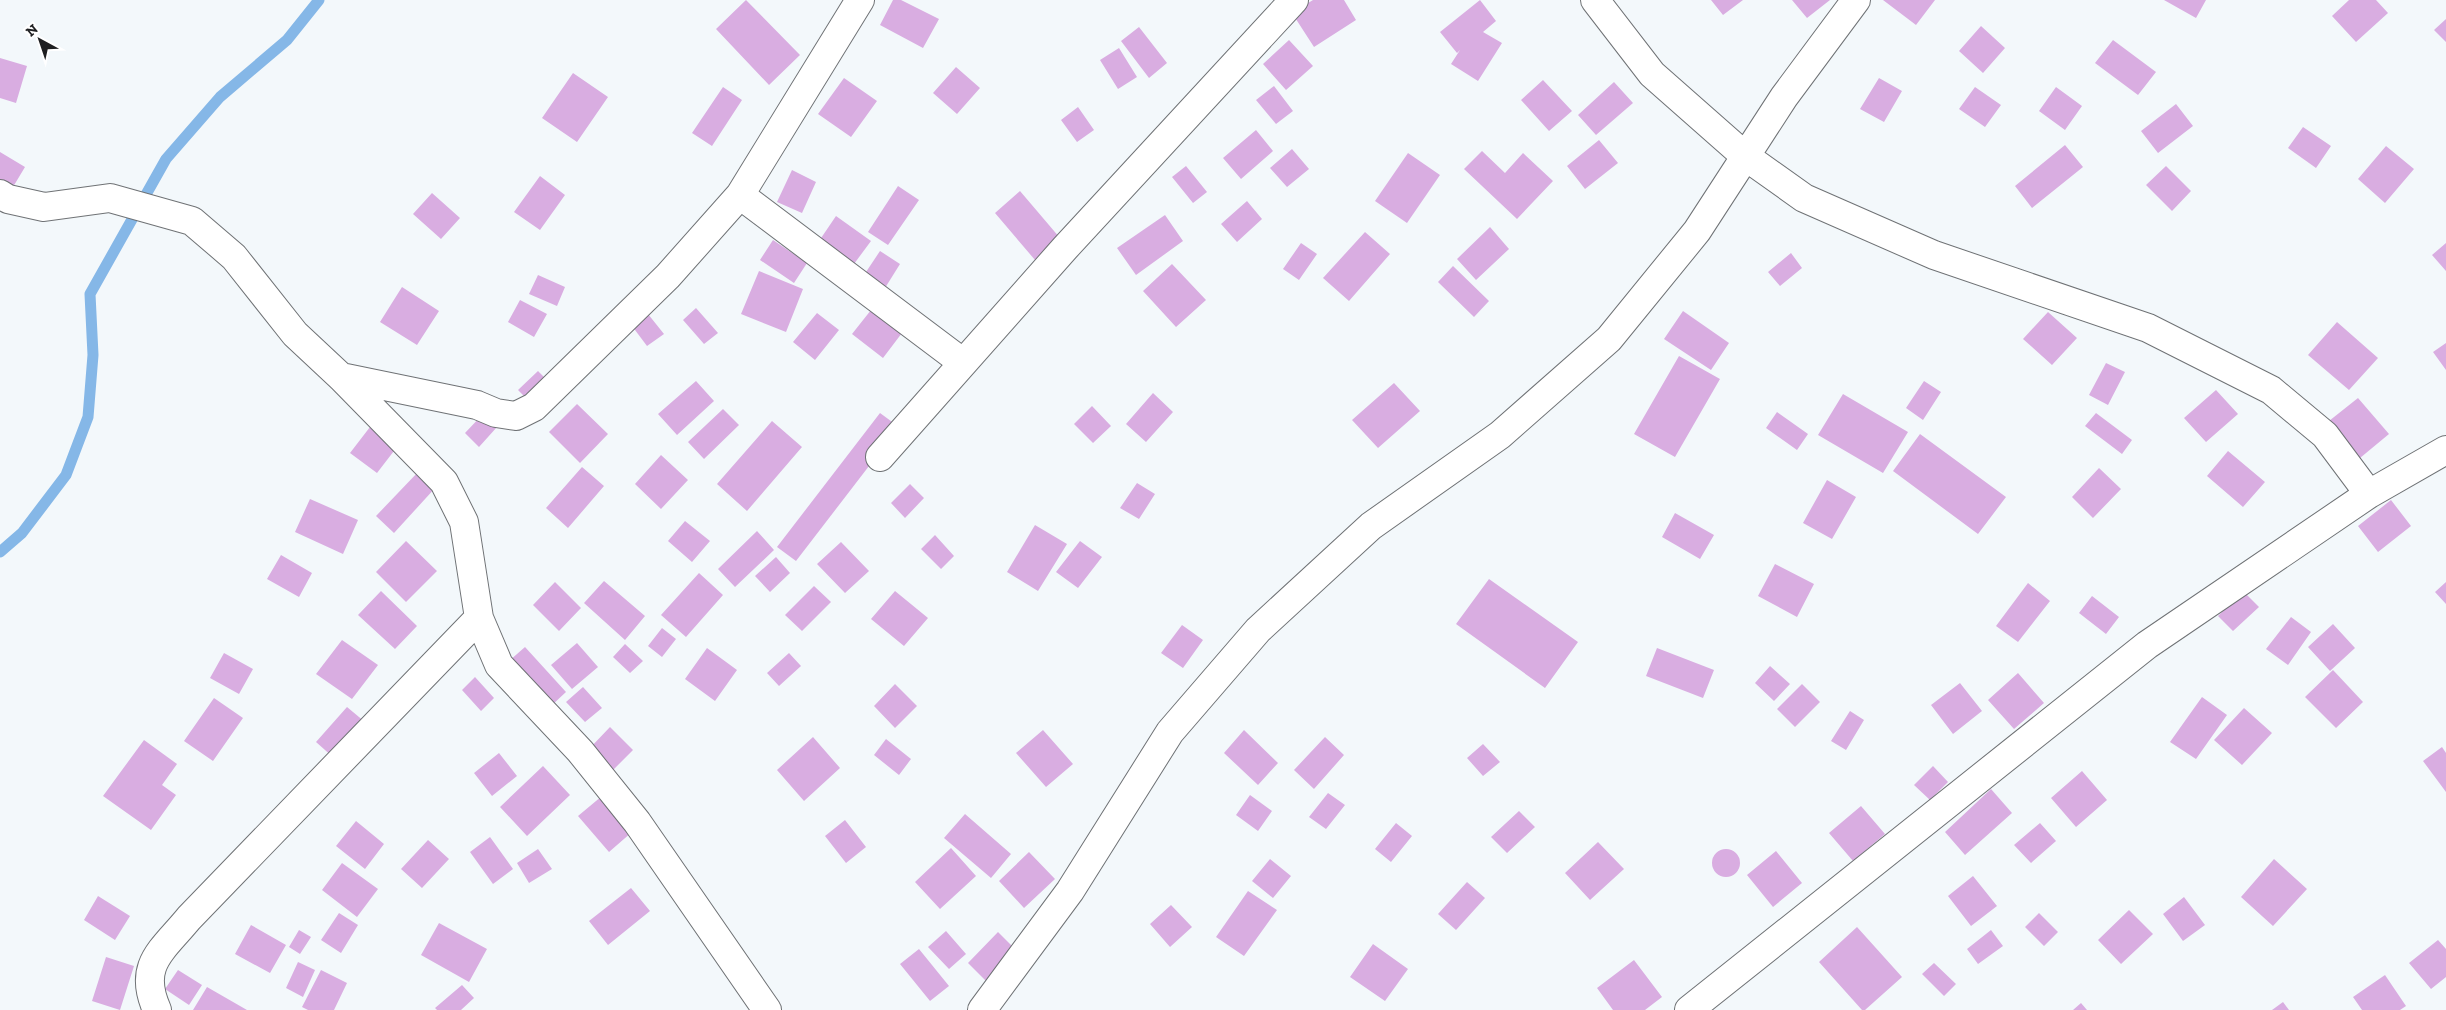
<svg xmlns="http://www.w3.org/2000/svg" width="2446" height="1010" font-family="'Zilla Slab',serif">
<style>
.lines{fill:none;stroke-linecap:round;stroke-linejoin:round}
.stream{stroke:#85b7e7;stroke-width:11}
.building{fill:#d9ade1}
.street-casing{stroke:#6f7275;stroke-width:30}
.street{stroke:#fff;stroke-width:28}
</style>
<rect width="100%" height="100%" fill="#f3f8fb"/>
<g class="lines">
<path class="stream" d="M0,552L22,533L66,475L88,417L93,355L90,294L166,159L220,97L287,40L319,0"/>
</g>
<path class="building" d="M746,0L800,55L769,85L716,29Z
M893,0H901L939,19L923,48L880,25Z
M1313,0H1344L1356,20L1314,47L1292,13Z
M1480,0L1496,21L1483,32L1502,43L1478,81L1451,64L1460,50L1457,53L1440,32Z
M1711,0H1743L1723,15Z
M1792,0H1830L1807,18Z
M1883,0H1935L1916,25Z
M2164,0H2206L2196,18Z
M2349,0H2376L2388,13L2356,42L2332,16Z
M2446,19V42L2434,30Z
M1981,26L2005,48L1983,73L1959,51Z
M1139,27L1167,63L1149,78L1121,41Z
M1289,40L1313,66L1286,90L1263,64Z
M2113,40L2156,72L2138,95L2095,63Z
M1119,48L1137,77L1118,89L1100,60Z
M0,58L27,66L16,103L0,98Z
M956,67L980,88L957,114L933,93Z
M573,73L608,97L577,142L542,118Z
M844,78L877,101L851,137L818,114Z
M1879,78L1902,91L1884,122L1860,109Z
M1543,80L1572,111L1549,131L1521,100Z
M1614,82L1633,103L1596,135L1578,115Z
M1274,86L1293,111L1276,124L1256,100Z
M723,87L742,100L712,146L692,133Z
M1975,87L2001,105L1985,127L1959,109Z
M2056,87L2082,106L2065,130L2039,111Z
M2176,104L2193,126L2158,153L2141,131Z
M1078,107L1094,130L1077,142L1061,120Z
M2303,127L2331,146L2316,168L2288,148Z
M1256,130L1273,151L1241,179L1223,158Z
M1599,140L1618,163L1585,189L1567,166Z
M2065,145L2083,167L2032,208L2015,186Z
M2386,146L2414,169L2385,203L2358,179Z
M1292,149L1309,169L1287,187L1270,168Z
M1482,151L1505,173L1523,153L1553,181L1517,219L1464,169Z
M0,152L25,167L13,187L0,179Z
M1408,153L1440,175L1407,223L1375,201Z
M1186,166L1207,192L1193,203L1172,177Z
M2166,166L2191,191L2172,211L2146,185Z
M792,170L816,182L802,213L777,202Z
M540,176L565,195L540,230L514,212Z
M898,186L919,200L888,245L868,232Z
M1020,191L1060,238L1035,260L995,213Z
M432,193L460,218L441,239L413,214Z
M1247,201L1262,219L1237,242L1221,224Z
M1165,215L1183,241L1136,275L1117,248Z
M836,216L871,241L851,268L817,244Z
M1490,227L1509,249L1476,280L1457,259Z
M1365,232L1390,254L1349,301L1323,278Z
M773,240L807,263L794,283L760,260Z
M1301,243L1317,254L1299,280L1283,269Z
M2446,243V271L2432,255Z
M880,251L900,264L885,288L864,275Z
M1791,253L1802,268L1780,286L1768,272Z
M1172,264L1206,300L1176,327L1143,291Z
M1453,266L1489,301L1474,317L1438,282Z
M759,271L803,289L786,332L741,314Z
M538,275L565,287L557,306L529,294Z
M402,287L439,311L417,345L380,322Z
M520,300L547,314L534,337L508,322Z
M875,305L905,329L883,358L852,334Z
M696,308L718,333L704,344L683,320Z
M1683,311L1729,343L1711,370L1664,339Z
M2048,312L2077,338L2052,365L2023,339Z
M817,313L839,330L815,360L793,342Z
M648,314L664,334L647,346L632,326Z
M2337,322L2378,358L2349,390L2308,355Z
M2446,343V370L2433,352Z
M1679,356L1720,379L1675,457L1634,434Z
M2106,363L2125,372L2108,405L2089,395Z
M538,371L547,380L527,399L518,390Z
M696,381L714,401L677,435L658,414Z
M1924,381L1941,392L1923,420L1906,408Z
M1394,383L1420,411L1378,448L1352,420Z
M2216,390L2238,414L2206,442L2184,418Z
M1153,393L1173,412L1146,442L1126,424Z
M1843,394L1908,432L1883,473L1818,435Z
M2358,398L2389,434L2360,458L2329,421Z
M577,404L608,434L580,463L549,432Z
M1092,406L1111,426L1093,443L1074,424Z
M723,409L739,425L704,459L688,442Z
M1777,412L1808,434L1797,450L1766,428Z
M880,413L899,427L796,561L777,547Z
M2096,413L2132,440L2122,454L2085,426Z
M483,414L497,427L479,447L465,433Z
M772,421L802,447L747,511L717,484Z
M370,427L397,447L377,473L350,453Z
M1920,434L2006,497L1978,534L1893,471Z
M2228,451L2265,482L2243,507L2207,476Z
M661,455L688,480L661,509L635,484Z
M582,467L604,486L568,528L546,508Z
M2099,468L2121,489L2093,518L2072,497Z
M419,471L436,487L394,533L376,516Z
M1827,480L1856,497L1832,539L1803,523Z
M1137,483L1155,494L1139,519L1120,508Z
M910,484L924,498L905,518L891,503Z
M310,499L358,520L343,554L295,532Z
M2391,500L2411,526L2378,552L2358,526Z
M1675,513L1714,535L1700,559L1662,537Z
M685,521L710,541L692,562L668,541Z
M1035,525L1067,544L1038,591L1007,572Z
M757,531L774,550L735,587L718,569Z
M935,535L954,556L941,569L921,549Z
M406,541L437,571L406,602L376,572Z
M1080,541L1102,557L1078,588L1056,572Z
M841,542L869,571L845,593L817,564Z
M281,555L312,573L299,597L267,579Z
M776,557L790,573L770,592L755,576Z
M1775,564L1814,584L1797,617L1758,596Z
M699,573L723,595L686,637L661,615Z
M1489,579L1578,642L1545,688L1456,624Z
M604,581L645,616L625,640L584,603Z
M555,582L581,608L559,631L533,605Z
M2446,582V604L2435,592Z
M2028,583L2050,601L2018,642L1996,626Z
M814,586L831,602L802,631L785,615Z
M381,591L417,626L395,649L358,615Z
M895,591L928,618L904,646L871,619Z
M2243,591L2259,607L2233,631L2218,616Z
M2092,596L2119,617L2106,634L2079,613Z
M2291,617L2311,632L2288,665L2266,649Z
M2333,624L2355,648L2330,671L2308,647Z
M1182,625L1203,640L1183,668L1161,653Z
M662,628L676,639L662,657L648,646Z
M342,640L378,665L352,699L316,674Z
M577,643L598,667L572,689L551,665Z
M625,644L643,661L630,673L613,657Z
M525,647L566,692L551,706L509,661Z
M707,648L737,670L715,701L685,679Z
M1657,648L1714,670L1703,698L1646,676Z
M224,653L253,669L239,694L210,678Z
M789,653L801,666L779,686L767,673Z
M1770,666L1790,684L1774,701L1755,683Z
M2333,670L2363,702L2336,728L2305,697Z
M2018,673L2044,703L2014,729L1988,700Z
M475,677L494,698L481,711L462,690Z
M1960,683L1982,711L1953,734L1931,705Z
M895,684L917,706L895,728L874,706Z
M1802,684L1820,702L1795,727L1777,709Z
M583,687L602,708L585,722L566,702Z
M2202,697L2227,715L2196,759L2170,742Z
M214,698L243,718L213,761L184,741Z
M347,707L365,722L334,758L316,742Z
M2244,708L2272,733L2242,765L2214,740Z
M1850,711L1864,720L1846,750L1831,741Z
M610,727L633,750L612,771L589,749Z
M1043,730L1073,764L1046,787L1016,753Z
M1244,730L1278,763L1258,785L1224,753Z
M813,737L840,768L804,801L777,770Z
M1325,737L1344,755L1314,789L1294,770Z
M886,739L911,759L899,775L874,755Z
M144,740L177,764L162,785L176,795L151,830L103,796Z
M1483,744L1500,762L1483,776L1467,758Z
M2442,747L2446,753V792L2423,761Z
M499,753L517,776L492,796L474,773Z
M543,766L570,795L527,836L500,807Z
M1933,766L1948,782L1930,800L1914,785Z
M2082,771L2107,800L2076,827L2051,798Z
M1991,789L2012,813L1965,855L1945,832Z
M1328,793L1345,805L1326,829L1309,817Z
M1250,795L1272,811L1258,831L1236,815Z
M602,796L632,832L609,852L578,816Z
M1861,806L1885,834L1853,861L1829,833Z
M1519,811L1535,827L1507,853L1491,837Z
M965,814L1011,854L991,878L944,838Z
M845,820L866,847L846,863L825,836Z
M356,821L384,844L365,869L336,846Z
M1396,823L1412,836L1391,862L1375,849Z
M2040,823L2056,841L2031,863L2014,845Z
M490,837L513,869L493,884L470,852Z
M428,840L449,859L422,888L401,869Z
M1598,842L1624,869L1590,900L1565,873Z
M951,848L976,876L940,909L915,882Z
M1712 863a14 14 0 1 1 28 0a14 14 0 1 1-28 0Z
M538,849L552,869L529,883L517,863Z
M1776,851L1802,883L1773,907L1747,875Z
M1029,852L1055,879L1024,908L999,881Z
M1270,859L1291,876L1273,898L1252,881Z
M2274,859L2307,889L2273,926L2241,897Z
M342,863L378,889L357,917L322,890Z
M1973,876L1997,906L1971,926L1948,896Z
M1467,882L1485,898L1456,930L1438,914Z
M631,888L650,911L608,945L589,921Z
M1248,891L1277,910L1244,956L1216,937Z
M98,896L130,916L115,940L84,920Z
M2184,897L2205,925L2183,941L2163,914Z
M1171,905L1192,927L1170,947L1150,924Z
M2129,910L2153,934L2121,964L2098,940Z
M339,913L358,925L341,953L321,940Z
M2039,913L2058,932L2044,946L2025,927Z
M439,923L487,949L469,982L421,955Z
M251,925L286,945L270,973L235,954Z
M1857,927L1902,977L1865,1010H1862L1819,962Z
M299,930L311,937L300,954L289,947Z
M1991,930L2003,946L1978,964L1967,949Z
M946,931L966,954L949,969L928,947Z
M998,932L1018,952L988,983L968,963Z
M2438,940L2446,949V977L2431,989L2409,963Z
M1373,944L1408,969L1385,1001L1350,977Z
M919,949L949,986L930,1001L900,964Z
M106,957L134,966L120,1010L92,1001Z
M1634,960L1662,997L1645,1010H1613L1597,988Z
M298,962L315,970L303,997L286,988Z
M1934,963L1956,984L1944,996L1922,974Z
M178,970L202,985L189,1005L165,989Z
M321,970L347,983L334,1010H308L302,1007Z
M2385,975L2406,1006L2400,1010H2362L2353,997Z
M462,985L474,998L461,1010H437L435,1008Z
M207,987L247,1010H193Z
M2283,1002L2289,1010H2272Z
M2081,1003L2087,1010H2073Z"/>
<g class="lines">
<g class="street-casing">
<path id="street" d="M1595,0L1652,74L1745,156L1804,198L1934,255L2148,328L2271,390L2325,435L2369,494
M0,194L8,199L44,207L110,198L192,221L234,257L295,334L341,377L444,482L464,522L479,618L499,665L580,751L637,822L767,1010
M740,195L962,362
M341,377L477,405L496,413L516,416L534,407L668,276L740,195L860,0
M880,457L1065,248L1294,0
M157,1010C137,965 162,951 189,918L479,618
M982,1010L1070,891L1170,732L1258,630L1371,526L1500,435L1609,339L1697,231L1784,97L1856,0
M1689,1010L2147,645L2369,494L2446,450"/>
</g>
<use href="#street" class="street"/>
</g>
<g transform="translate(40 40) rotate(320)" stroke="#ffffff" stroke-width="4" paint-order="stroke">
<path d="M0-4L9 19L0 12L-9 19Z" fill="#1e1f21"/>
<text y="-8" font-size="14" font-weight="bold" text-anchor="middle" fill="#1e1f21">N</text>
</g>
</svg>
